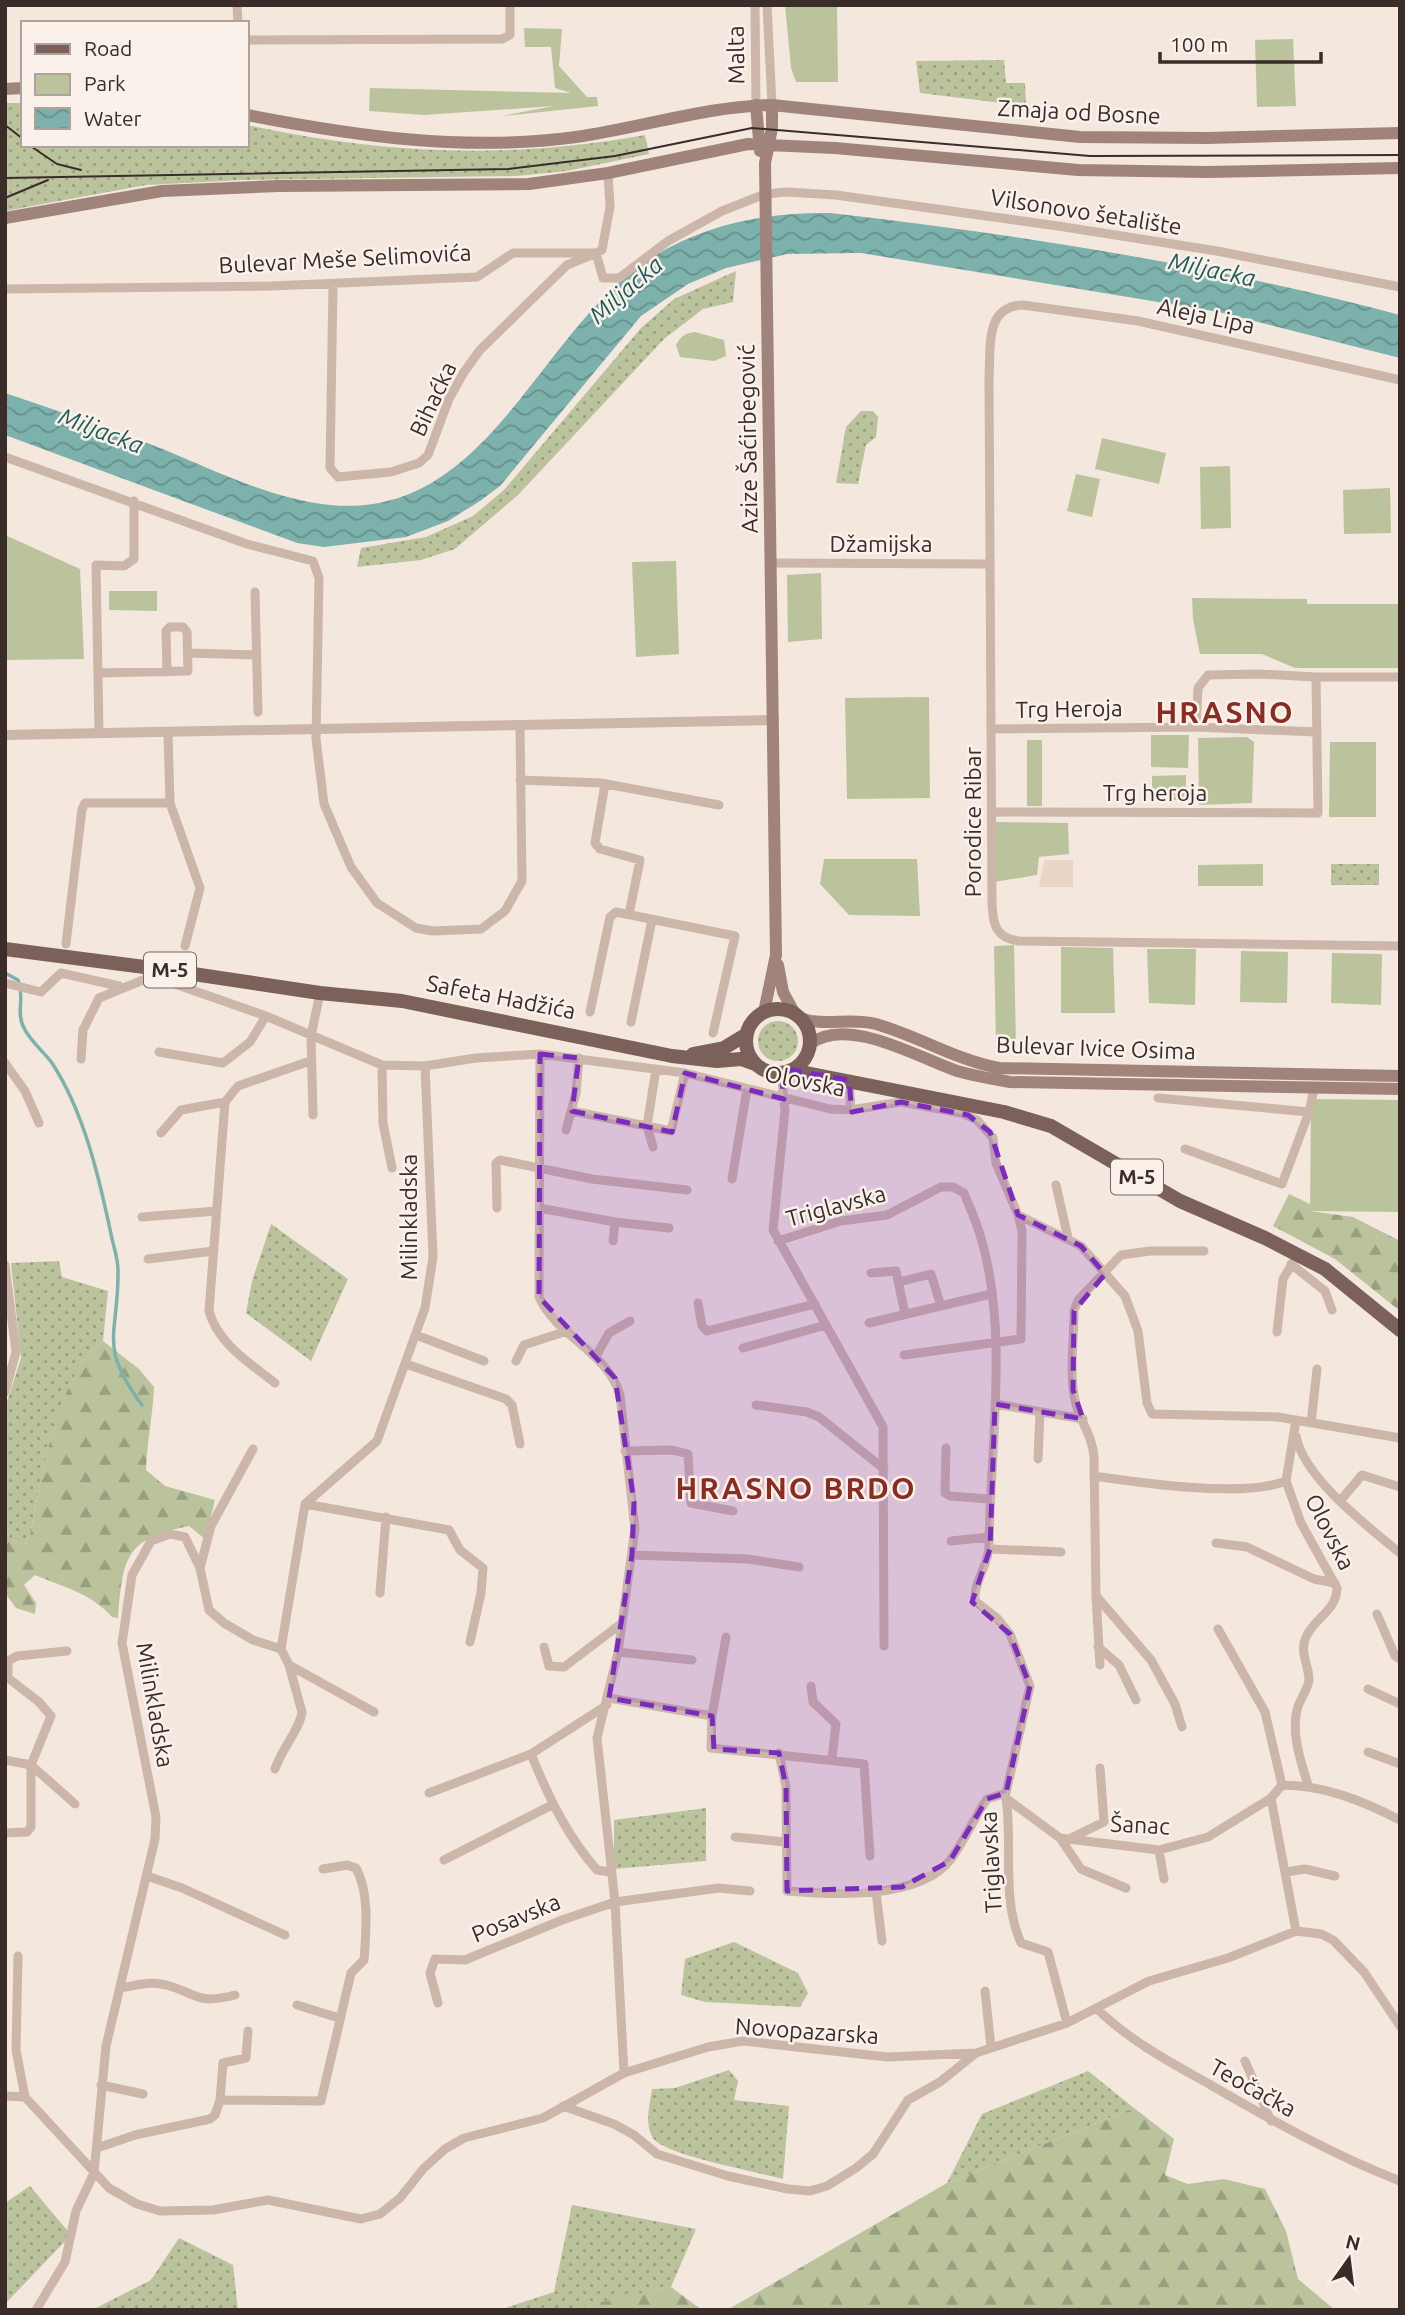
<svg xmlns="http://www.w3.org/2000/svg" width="1405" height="2315" font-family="Ubuntu,sans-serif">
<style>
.grass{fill:url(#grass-dots)}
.forest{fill:url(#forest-firs)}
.park{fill:#bbc39d}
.plaza{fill:#ebd5c5}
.water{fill:url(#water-waves)}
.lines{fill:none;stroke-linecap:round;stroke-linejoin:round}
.stream{stroke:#7cb1ac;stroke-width:3.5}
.minor{stroke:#ccb5a9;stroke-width:9}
.tertiary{stroke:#ccb5a9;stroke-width:10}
.secondary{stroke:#a0837b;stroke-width:12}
.primary{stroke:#7b615a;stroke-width:14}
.tram{stroke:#392c29;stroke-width:2}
.marked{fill:#7b2cbf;fill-opacity:0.2;stroke:#7b2cbf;stroke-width:5;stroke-dasharray:14 9;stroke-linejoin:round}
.labels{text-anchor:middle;stroke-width:5;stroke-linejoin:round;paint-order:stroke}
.shield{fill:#faf1eb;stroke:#736763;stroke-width:2}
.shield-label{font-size:21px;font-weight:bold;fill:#392c29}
.street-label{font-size:23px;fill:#392c29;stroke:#faf1eb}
.water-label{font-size:24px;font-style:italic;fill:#1e5c58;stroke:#faf1eb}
.district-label{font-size:30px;font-weight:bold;letter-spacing:2px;fill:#8a2c21;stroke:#faf1eb}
</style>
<defs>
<pattern id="grass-dots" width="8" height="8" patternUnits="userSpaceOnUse" patternTransform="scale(1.75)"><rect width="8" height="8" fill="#bbc39d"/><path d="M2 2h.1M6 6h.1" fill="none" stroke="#999f80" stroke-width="1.8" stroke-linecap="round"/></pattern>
<pattern id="forest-firs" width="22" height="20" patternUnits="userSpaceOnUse" patternTransform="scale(1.75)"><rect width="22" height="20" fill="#bbc39d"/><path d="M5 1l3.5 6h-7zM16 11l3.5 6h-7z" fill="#999f80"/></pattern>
<pattern id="water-waves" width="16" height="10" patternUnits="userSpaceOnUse" patternTransform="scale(1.75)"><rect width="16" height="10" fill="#7cb1ac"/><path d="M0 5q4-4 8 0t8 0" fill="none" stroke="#67908c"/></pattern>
</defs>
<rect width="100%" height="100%" fill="#f3e7de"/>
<path class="grass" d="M1004,60L1006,83H1025L1026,106L920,93L916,61Z
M5,103H23V145H247V125C383,154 507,160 645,135L649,154L567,171L517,176L243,180L146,185L5,211Z
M736,271L733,302L703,309L664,339L518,495L455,549L421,560L357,567L361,548L426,537L473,516L504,490L641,328L674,299Z
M861,411H873L878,417L876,437L866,445L858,484L836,483L846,427Z
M1331,864H1379V885H1331Z
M758 1041a20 20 0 1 1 40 0a20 20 0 1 1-40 0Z
M271,1224L348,1279L311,1361L246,1313L252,1281Z
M59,1261L62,1277L108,1291L103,1341C58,1372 41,1482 30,1535L24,1545L11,1539L5,1531V1408L21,1358L11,1263Z
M706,1808V1861L614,1869V1820Z
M734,1942L798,1973L808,1993L800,2007L705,2002L681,1995L685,1959Z
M729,2070L738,2081L734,2100L789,2106L783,2179C758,2172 664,2155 653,2138C644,2124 650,2104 652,2089L675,2088Z
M1088,2071L1134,2108L947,2183L982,2114Z
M30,2186L71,2235L5,2304V2203Z
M572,2205L696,2229L671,2287L570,2310H499L554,2292Z
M179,2238L233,2265L238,2310H92L151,2280Z"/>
<path class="forest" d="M1289,1194L1310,1204V1211L1353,1217L1400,1241V1311L1335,1259L1273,1226Z
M103,1341L139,1369L154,1387C153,1415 147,1441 146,1470L165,1486L215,1500L205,1539L189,1526C125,1539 123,1557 118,1618L112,1617C91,1593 63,1587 35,1575L24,1585L36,1603L35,1614L16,1608L5,1593V1531L11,1539L24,1545L30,1535C41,1482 57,1373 103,1341Z
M1134,2108L1174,2139L1165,2175L1188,2184L1224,2179L1265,2189L1286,2231L1298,2279L1335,2310H727L947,2183Z
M671,2287L702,2310L570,2309Z"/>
<path class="park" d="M785,5H837L838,82H796L791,68Z
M524,28L562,29L559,66L587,97H597L598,106L502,116L554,106L424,115L369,111L370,88L571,93L555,88L551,47H525Z
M1293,39L1296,106L1257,107L1255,40Z
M695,332L724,340L726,356L714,361L680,357L676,345C681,336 685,333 695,332Z
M1102,438L1166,453L1159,484L1095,469Z
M1230,466L1231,528L1201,529L1200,467Z
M1076,474L1100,479L1092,517L1067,511Z
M1390,488L1391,533L1344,534L1343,490Z
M5,535L80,569L84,659L5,660Z
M676,561L679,654L636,657L632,562Z
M821,573L822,639L788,642L787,575Z
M109,591H157V611L109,610Z
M1192,598L1307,599V604H1400V668H1295L1262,654H1200L1193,619Z
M929,697L930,798L847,799L845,698Z
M1151,735H1189L1188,768L1151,767Z
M1247,737L1254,742L1252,803L1199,805L1198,738Z
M1027,740H1042V806H1027Z
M1330,742H1376V817H1329Z
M1186,775V800H1152V776Z
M995,822L1068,823L1069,854L1039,857L1037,875L994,882Z
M824,859H917L920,916L849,915L820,884Z
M1263,864V886H1198V865Z
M1014,945L1016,1046H996L994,946Z
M1061,947L1113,948L1115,1013H1061Z
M1147,949H1196L1195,1005L1149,1003Z
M1241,951L1288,952L1287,1003L1240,1002Z
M1332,953L1382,954L1381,1005L1331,1003Z
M1311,1099L1400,1100V1212L1310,1211Z"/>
<path class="plaza" d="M1044,860H1073V887H1039Z"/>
<path class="water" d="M830,213C1022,235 1213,265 1400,315V358L1219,312L861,253L787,254L726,268L688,284L641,316L500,486L480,501L448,521L406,537L324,547L297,543L5,435V393C58,411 112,429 165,450C218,472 272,499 330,505C486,520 536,337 644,263C698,225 766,212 830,213Z"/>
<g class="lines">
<path class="stream" d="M5,973L18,980C25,1000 16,1010 23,1026C29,1040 43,1051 52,1063C84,1112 99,1177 111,1234C113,1245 118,1258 118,1270C119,1336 97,1344 142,1405"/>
<path class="minor" d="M237,5L238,23
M755,5L756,105
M767,5L772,105
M247,40L502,39L510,35V5
M333,284L330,468L338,477L391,472L419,463L428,455L449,399L464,372L480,350L567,265L596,253L603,278H619L668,241L722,211L765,194L787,192L836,195L1058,226L1217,251L1400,287
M5,289L272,286L477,277L513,253H596L602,250L610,207L608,173
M1400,380L1138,321L1023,305C984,306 991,348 989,378L992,904C993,925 996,938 1019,941L1400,946
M5,457L247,544L313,561L319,578L316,739L324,804L351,867L377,903L416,928L433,931L481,929L505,911L522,881L520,726
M771,563L990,564
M255,592L258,712
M189,653L256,655
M98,673L188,671L187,632L183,627H170L166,631L167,672
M1316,677H1400
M991,729L1196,727L1317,732
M99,733L96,565L124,566L134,559V501
M168,734L170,803L200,888L185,946
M520,780L601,783L719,805
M605,784L595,843L600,849L640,860L629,914
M992,812L1318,813L1316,677L1260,674L1208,675L1198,688L1196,727
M66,944L82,809L85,803H170
M5,983L41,992L61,973L119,986
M590,1012L610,917L616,912L735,936L713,1033
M631,1022L652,920
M159,1052L223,1063L250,1042L266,1016
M540,1054L539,1297C557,1337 607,1351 620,1395L635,1529L618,1652L597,1738L615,1902L624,2073
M81,1059L83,1030L99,998L143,980L172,983L266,1016L382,1065L425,1066L476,1058L540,1054L685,1073L830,1109L851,1110L901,1102L961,1113L977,1120L993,1138L996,1163L1018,1215L1081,1246L1125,1296L1138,1331L1147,1403L1152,1414L1278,1417L1400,1438
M5,1063L25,1091L39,1123
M382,1065L383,1123L392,1168
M781,1073L785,1110L773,1230L883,1427L884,1646
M849,1080L851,1110
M1158,1098L1309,1112
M572,1111L671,1131L685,1073
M313,1115L311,1036L320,993
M566,1130L576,1093L579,1058
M161,1133L181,1110L225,1102
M653,1147L647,1126L656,1069
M1185,1149L1282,1184L1309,1112L1314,1089
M732,1179L747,1089
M1056,1185L1068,1238
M497,1208L496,1163L500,1160L592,1179L687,1190
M539,1208L615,1222L613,1241
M142,1217L217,1211
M615,1222L669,1228
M778,1241L841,1221L887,1215L941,1187H953L964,1193C970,1208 977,1223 981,1238C1009,1331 990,1449 989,1545C989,1565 973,1582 975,1601L997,1618L1010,1634L1030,1686L1006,1793L987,1799C974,1818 965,1840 951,1859C920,1900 833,1895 787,1891L786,1787L779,1753
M148,1259L214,1251
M1291,1264L1325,1291L1332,1310
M5,1265L16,1352L5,1392
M871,1273L896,1271L905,1314
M899,1282L931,1274L941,1306
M698,1303L702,1326L707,1331L815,1304
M869,1323L991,1294
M1277,1332L1283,1279L1298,1254
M416,1335L484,1361
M743,1348L826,1325
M904,1355L1021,1339L1022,1231L1018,1215
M596,1356L609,1333L630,1321
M516,1361L524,1345L567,1331
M406,1364L506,1399L512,1405L520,1444
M275,1383C250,1363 218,1344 209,1311L225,1102L238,1086L310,1061
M995,1404L1083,1419
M756,1405L807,1412L819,1417L884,1469
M1296,1420L1286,1481L1301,1523L1337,1588C1336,1612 1315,1617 1306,1637C1299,1652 1309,1665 1309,1680C1308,1690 1299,1700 1297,1710C1291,1734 1301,1762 1308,1785
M1311,1423L1317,1369
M1296,1436C1304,1478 1367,1526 1400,1553
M946,1448L945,1493L950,1496L989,1499
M625,1451L672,1450L688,1454L691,1503L733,1511
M1038,1459L1040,1412
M1094,1476C1142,1483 1243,1498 1286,1481
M1341,1500L1362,1475L1400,1487
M305,1504L449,1530L460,1550L483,1568L481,1593L470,1642
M951,1541L989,1537
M1216,1543L1247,1547L1314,1579L1335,1583
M990,1549L1061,1552
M632,1555L748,1559L799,1567
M200,1568L211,1526L253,1449
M380,1593L386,1517
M1097,1597L1151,1660L1175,1704L1182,1727
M1377,1614L1395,1656L1400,1659
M1218,1629L1265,1712L1282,1785
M726,1637L712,1716L711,1748L864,1764L870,1856
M544,1647L549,1666L564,1667L622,1623
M1098,1647L1119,1665L1136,1700
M281,1649L305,1504L377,1441L425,1308L433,1257L425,1066
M618,1652L692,1660
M289,1665L374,1712
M1100,1665L1096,1596L1094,1457C1092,1433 1079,1421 1075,1400C1069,1372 1074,1340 1074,1311L1078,1300L1121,1255L1150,1251H1204
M811,1686L813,1702L836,1724L832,1759
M1368,1689L1400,1704
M609,1698L712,1716
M607,1705L531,1754C548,1796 567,1836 597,1870L611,1872
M1368,1752L1400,1764
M5,1760L31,1765L75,1804
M429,1793L531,1754
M1006,1798C1013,1845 1001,1899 1021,1943L1048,1952L1067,2023
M1271,1798L1296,1931
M1007,1799L1060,1838L1159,1850L1208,1837L1271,1798L1282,1785C1324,1785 1363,1801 1400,1820
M5,1833L27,1832L31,1827V1765L51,1716L39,1702L8,1678V1661L17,1656L67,1651
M735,1837L786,1842
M1060,1838L1081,1869L1126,1888
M1071,1838L1104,1822L1100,1768
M1159,1850L1164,1879
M444,1860L552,1805
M1287,1872L1305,1869L1335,1876
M147,1876L182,1888L285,1935
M876,1892L882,1941
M18,1956L16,2050L25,2097L109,2188L137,2204L160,2211L213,2210L268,2200L361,2219L380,2214L400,2198L424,2168L445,2149L464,2138L543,2118L624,2073L708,2047L743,2041L887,2057L976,2053L1067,2023L1149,1981L1228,1958L1296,1931L1321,1934L1333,1940L1364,1972L1400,2026
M121,1988C135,1985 151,1981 166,1985C199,1994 196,2005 235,1995
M985,1991L991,2047
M438,2003L430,1973L435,1959L465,1960L562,1920L615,1902L719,1888L750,1891
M297,2005L339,2018
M1098,2010C1132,2042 1168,2061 1209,2084C1271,2120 1333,2155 1400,2181
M1245,2061L1271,2121
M101,2085L143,2094
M5,2096L25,2097
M220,2100L223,2063L246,2058L248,2031
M563,2106L614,2124L634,2135L657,2154L728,2176L788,2189L810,2191L827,2186L856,2168L873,2154L908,2100L940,2082L976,2053
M97,2148L135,2135L210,2119L215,2115L220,2100L321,2101L351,1973L364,1960C366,1931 370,1894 356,1868L347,1865L323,1869
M36,2310L65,2262L76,2211L94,2173L106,2046L155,1839L156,1817L122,1643L132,1575L151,1541L170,1534L185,1537L200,1568L209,1610L224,1623L253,1640L281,1649L289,1665L302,1712C300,1729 281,1750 275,1769"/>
<path class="tertiary" d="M5,735L774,720"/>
<path class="secondary" d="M5,89L23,88
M756,105L760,151
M247,115C355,136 465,152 576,137C641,128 706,106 772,105L1080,137L1207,138L1400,133
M5,218L162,191L278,186L529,184L608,173L748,144L835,148L1078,170L1207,172L1400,168
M778,965L783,992L795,1014
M764,1012L776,955L765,163L772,128V105
M800,1018C824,1027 851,1017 876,1024C918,1036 956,1060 999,1068L1400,1076
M810,1044C847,1015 919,1058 957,1071C975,1076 992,1079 1010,1082L1400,1089"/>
<path class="primary" d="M5,949L160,969L320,993L402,1001L672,1056L717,1061L741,1059L755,1064
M746 1041a32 32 0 1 1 64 0a32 32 0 1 1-64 0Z
M693,1054L724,1048L747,1034
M791,1070L1004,1112L1051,1126L1180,1201L1265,1238L1325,1269L1400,1330"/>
<path class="tram" d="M5,125L23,139
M29,145L57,164L81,170
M5,178L508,169L615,156L752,128L1090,156L1400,155
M5,198L48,180"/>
</g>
<path class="marked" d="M540,1054L579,1058L572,1111L672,1132L685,1073L784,1099L781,1073L791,1070L849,1080L852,1112L901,1102L968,1115L990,1132L1018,1215L1081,1246L1105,1274L1074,1311L1073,1390L1083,1419L995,1404L990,1549L972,1602L1010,1634L1030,1686L1006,1793L987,1799L950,1861L902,1887L787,1891L786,1787L779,1753L714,1749L712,1716L609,1698L632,1555L634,1502L615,1378L539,1297Z"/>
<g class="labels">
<g class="shield">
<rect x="144" y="952.5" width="52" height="35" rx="5"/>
<rect x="1111" y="1159.5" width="52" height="35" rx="5"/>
</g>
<g class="shield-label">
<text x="170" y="977">M-5</text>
<text x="1137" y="1184">M-5</text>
</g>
<g class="street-label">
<text transform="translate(736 55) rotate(-91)" y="8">Malta</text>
<text transform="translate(1079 112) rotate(3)" y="8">Zmaja od Bosne</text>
<text transform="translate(1086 212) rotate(9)" y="8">Vilsonovo šetalište</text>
<text transform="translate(345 259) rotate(-3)" y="8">Bulevar Meše Selimovića</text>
<text transform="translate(1206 316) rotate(12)" y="8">Aleja Lipa</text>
<text transform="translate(433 399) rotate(-65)" y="8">Bihaćka</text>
<text transform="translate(748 439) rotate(-91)" y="8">Azize Šaćirbegović</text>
<text x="881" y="552">Džamijska</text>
<text transform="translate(1069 709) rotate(-1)" y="8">Trg Heroja</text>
<text x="1155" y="801">Trg heroja</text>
<text transform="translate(973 822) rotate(-90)" y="8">Porodice Ribar</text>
<text transform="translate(501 997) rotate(11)" y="8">Safeta Hadžića</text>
<text transform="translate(1096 1048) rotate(2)" y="8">Bulevar Ivice Osima</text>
<text transform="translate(805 1081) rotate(11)" y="8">Olovska</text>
<text transform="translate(836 1206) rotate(-15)" y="8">Triglavska</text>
<text transform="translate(409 1217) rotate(-90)" y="8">Milinkladska</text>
<text transform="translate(1330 1532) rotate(63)" y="8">Olovska</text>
<text transform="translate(155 1705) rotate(80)" y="8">Milinkladska</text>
<text transform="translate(1140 1825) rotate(3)" y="8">Šanac</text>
<text transform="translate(991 1862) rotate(-93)" y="8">Triglavska</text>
<text transform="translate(516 1918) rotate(-22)" y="8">Posavska</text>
<text transform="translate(807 2031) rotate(4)" y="8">Novopazarska</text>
<text transform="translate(1253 2088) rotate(29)" y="8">Teočačka</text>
</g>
<g class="water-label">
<text transform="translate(1212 270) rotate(12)" y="8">Miljacka</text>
<text transform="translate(626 290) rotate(-41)" y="8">Miljacka</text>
<text transform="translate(101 431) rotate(21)" y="8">Miljacka</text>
</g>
<g class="district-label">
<text x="1225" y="723">HRASNO</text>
<text x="796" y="1499">HRASNO BRDO</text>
</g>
</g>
<rect width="1405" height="2315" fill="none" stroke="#392c29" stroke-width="14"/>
<rect x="21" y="21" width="228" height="126" fill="#faf1eb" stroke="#ada29d" stroke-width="2"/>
<rect x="35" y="44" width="35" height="10" fill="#7b615a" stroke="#ada29d" stroke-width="2"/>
<text x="84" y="56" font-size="21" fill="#392c29">Road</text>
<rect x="35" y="74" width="35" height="21" fill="#bbc39d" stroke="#ada29d" stroke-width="2"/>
<text x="84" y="91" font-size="21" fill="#392c29">Park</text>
<rect x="35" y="108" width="35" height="21" fill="url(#water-waves)" stroke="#ada29d" stroke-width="2"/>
<text x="84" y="126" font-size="21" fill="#392c29">Water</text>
<g transform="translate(1349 2259) rotate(14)" stroke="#faf1eb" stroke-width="5" paint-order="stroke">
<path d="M0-5L12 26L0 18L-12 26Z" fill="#392c29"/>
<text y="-10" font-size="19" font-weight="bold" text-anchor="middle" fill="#392c29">N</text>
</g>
<path d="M1160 52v10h161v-10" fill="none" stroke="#392c29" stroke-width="3.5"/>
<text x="1170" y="52" font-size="21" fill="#392c29" stroke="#faf1eb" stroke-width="5" paint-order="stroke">100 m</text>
</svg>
